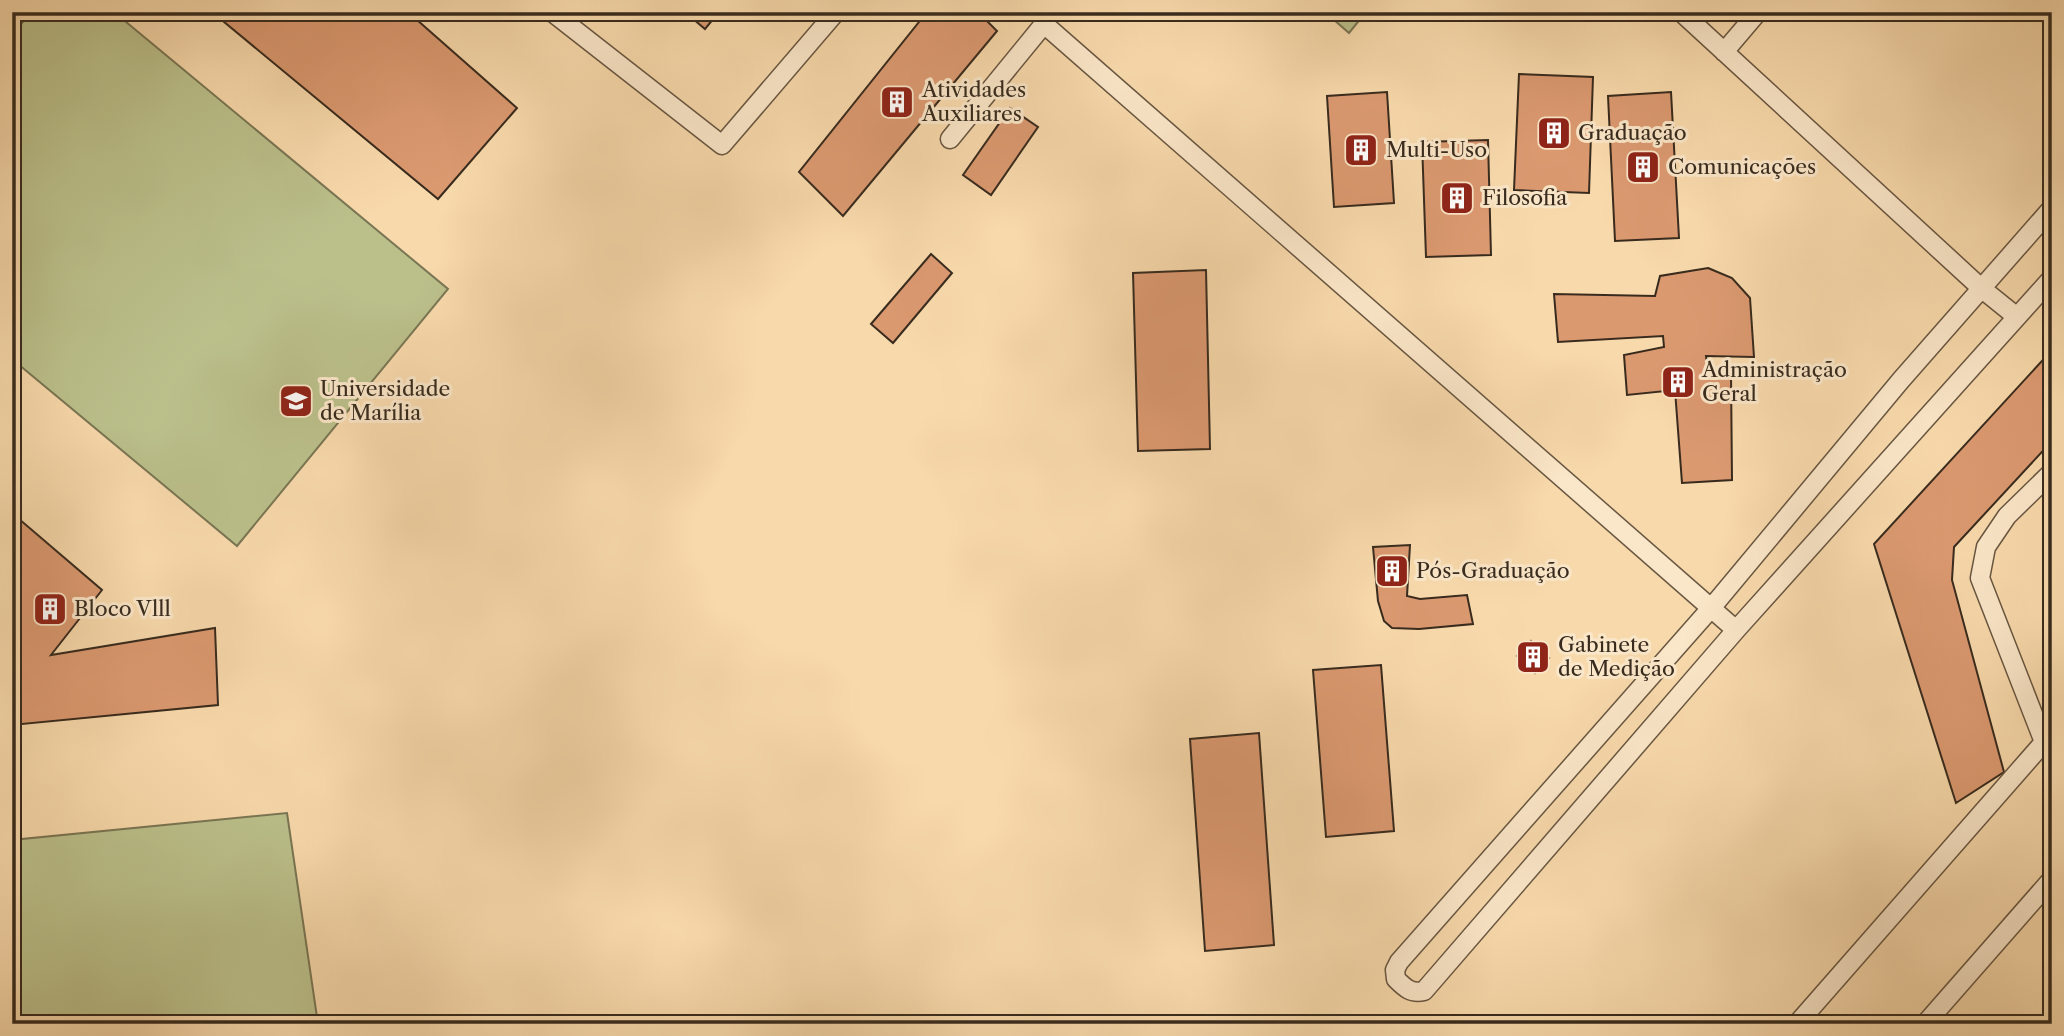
<svg xmlns="http://www.w3.org/2000/svg" width="2064" height="1036" font-family="'Libre Caslon Text',serif">
<style>
.green{fill:#bbc08b;stroke:#7a7654;stroke-width:2}
.building{fill:#db9970;stroke:#382b1e;stroke-width:2}
.lines{fill:none;stroke-linecap:round;stroke-linejoin:round}
.service-casing{stroke:#685641;stroke-width:21}
.service{stroke:#fae6c8;stroke-width:18}
.labels{text-anchor:middle;stroke-width:6;stroke-linejoin:round;paint-order:stroke}
.poi-label{font-size:21px;fill:#382b1e;stroke:#fae6c8;text-anchor:start}
</style>
<rect width="100%" height="100%" fill="#f8d9ab"/>
<filter id="stains"><feTurbulence type="fractalNoise" baseFrequency=".00286" numOctaves="4"/><feColorMatrix values="0 0 0 0 .2 0 0 0 0 .09 0 0 0 0 .02 0 0 0 .5 -.17"/></filter>
<radialGradient id="worn" r=".72"><stop offset=".6" stop-color="#630" stop-opacity="0"/><stop offset="1" stop-color="#630" stop-opacity=".3"/></radialGradient>
<path class="green" d="M31,12H114L448,289L237,546L12,359V35Z
M1325,12H1366L1349,33Z
M287,813L318,1024H12V840Z"/>
<path class="building" d="M212,12H408L517,108L438,199Z
M685,12H719L705,29Z
M927,12H978L997,31L843,216L799,172Z
M1519,74L1593,77L1589,193L1514,190Z
M1387,92L1394,203L1334,207L1327,96Z
M1671,92L1679,238L1615,241L1608,96Z
M1010,108L1038,127L991,195L963,175Z
M1488,140L1491,255L1426,257L1422,142Z
M931,254L952,273L893,343L871,324Z
M1708,268L1732,278L1750,298L1754,357L1706,356L1708,373L1731,374L1732,480L1682,483L1675,390L1627,395L1624,355L1664,347L1663,336L1558,342L1554,294L1655,296L1660,276Z
M1206,270L1210,449L1138,451L1133,273Z
M2052,350V441L1954,547L1952,580L2004,772L1956,803L1874,544Z
M12,513L102,590L51,655L215,628L218,705L12,725Z
M1410,545L1407,596L1420,599L1467,595L1473,624L1419,629L1392,628L1384,621L1378,601L1373,547Z
M1531,641L1549,658L1535,673L1517,656Z
M1381,665L1394,831L1326,837L1313,670Z
M1259,733L1274,945L1205,951L1190,739Z"/>
<g class="lines">
<g class="service-casing">
<path id="service" d="M552,12L722,145L836,12
M1681,12L1981,288L2017,317
M1724,52L1758,12
M950,139L1044,24L1736,630
M2052,208L1901,380L1712,607L1399,962L1395,970L1396,979C1405,988 1411,994 1424,991L1736,630L2052,278
M2052,472L2007,516L1986,547L1980,578L2044,742L2052,745
M1797,1024L2052,733
M1925,1024L2052,879"/>
</g>
<use href="#service" class="service"/>
</g>
<defs>
<g id="building-square" transform="scale(1.75)"><rect x="-9" y="-9" width="18" height="18" rx="4" fill="#8f2418" stroke="#fae6c8"/><path d="M-4-6H4V6H1V3H-1V6H-4ZM-2.5-4.3h1.7v1.8h-1.7ZM.8-4.3h1.7v1.8H.8ZM-2.5-1h1.7V.8h-1.7ZM.8-1h1.7V.8H.8Z" fill="#fff"/></g>
<g id="university-square" transform="scale(1.75)"><rect x="-9" y="-9" width="18" height="18" rx="4" fill="#8f2418" stroke="#fae6c8"/><path d="M0-5L7-2L0 1L-7-2ZM-4 1L0 2.5L4 1V4Q0 6-4 4Z" fill="#fff"/></g>
</defs>
<g fill-rule="evenodd">
<use href="#building-square" x="897" y="102"/>
<use href="#building-square" x="1554" y="133"/>
<use href="#building-square" x="1361" y="150"/>
<use href="#building-square" x="1643" y="167"/>
<use href="#building-square" x="1457" y="198"/>
<use href="#building-square" x="1678" y="382"/>
<use href="#university-square" x="296" y="401"/>
<use href="#building-square" x="1392" y="571"/>
<use href="#building-square" x="50" y="609"/>
<use href="#building-square" x="1533" y="657"/>
</g>
<g class="labels">
<g class="poi-label">
<text x="922" y="97">Atividades<tspan x="922" dy="24">Auxiliares</tspan></text>
<text x="1578" y="140">Graduação</text>
<text x="1386" y="157">Multi-Uso</text>
<text x="1668" y="174">Comunicações</text>
<text x="1482" y="205">Filosofia</text>
<text x="1702" y="377">Administração<tspan x="1702" dy="24">Geral</tspan></text>
<text x="320" y="396">Universidade<tspan x="320" dy="24">de Marília</tspan></text>
<text x="1416" y="578">Pós-Graduação</text>
<text x="74" y="616">Bloco Vlll</text>
<text x="1558" y="652">Gabinete<tspan x="1558" dy="24">de Medição</tspan></text>
</g>
</g>
<rect width="2064" height="1036" fill="none" stroke="#f8d9ab" stroke-width="42"/>
<rect x="14" y="14" width="2036" height="1008" fill="none" stroke="#382b1e" stroke-width="3.5"/>
<rect x="21" y="21" width="2022" height="994" fill="none" stroke="#382b1e" stroke-width="2"/>
<rect width="100%" height="100%" filter="url(#stains)"/>
<rect width="100%" height="100%" fill="url(#worn)"/>
</svg>
